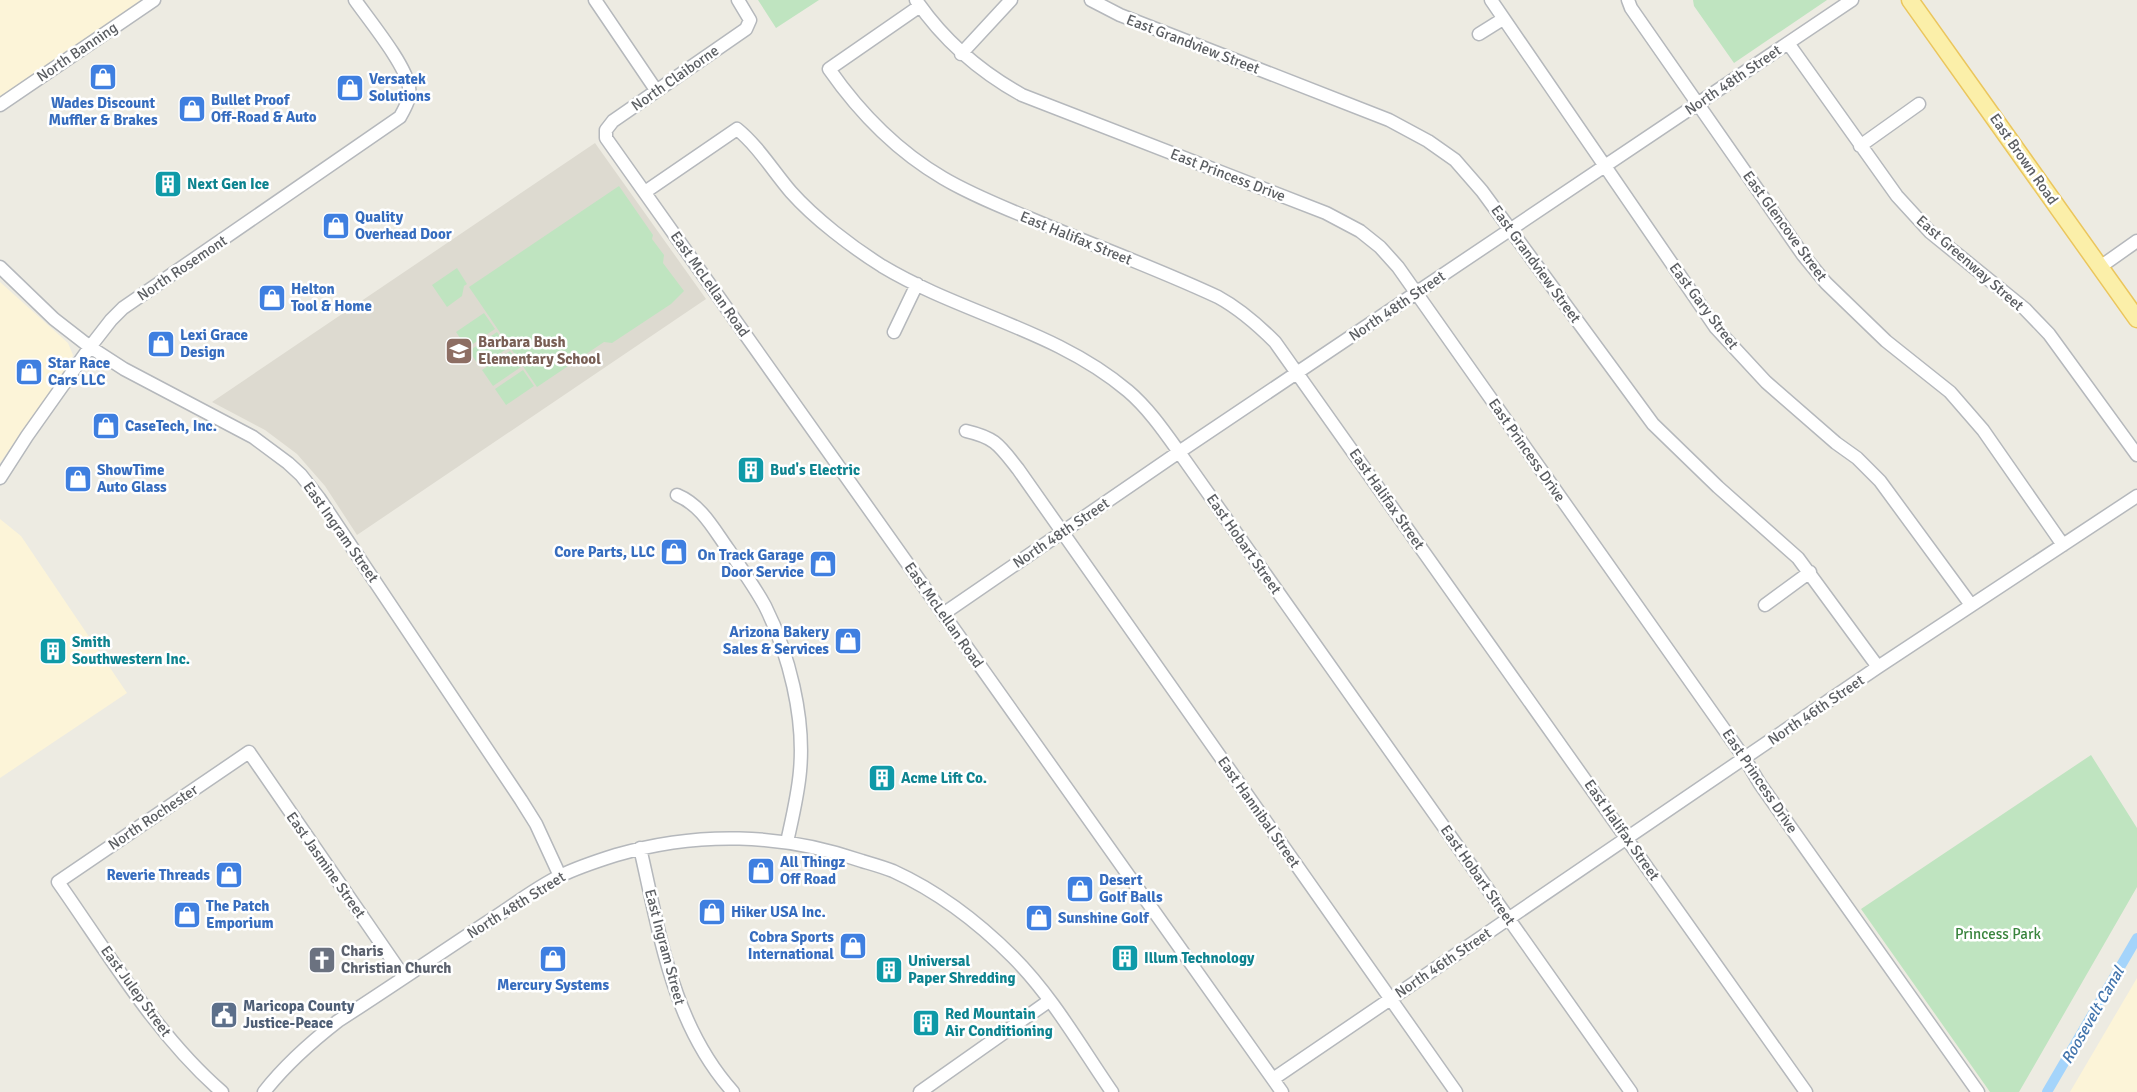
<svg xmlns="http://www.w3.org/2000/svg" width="2137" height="1092" font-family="Signika,sans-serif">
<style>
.commercial{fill:#fcf4d8}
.education{fill:#dddad0}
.green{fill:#bfe4c0}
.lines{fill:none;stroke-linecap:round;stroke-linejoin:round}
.canal{stroke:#a4d4fb;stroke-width:10}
.minor-casing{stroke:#b5b8bc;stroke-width:15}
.major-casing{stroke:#ebc65d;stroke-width:19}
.minor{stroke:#fff;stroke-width:12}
.major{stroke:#fbefa9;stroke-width:16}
.labels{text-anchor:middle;stroke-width:5;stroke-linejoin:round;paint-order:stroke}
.street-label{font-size:15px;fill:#5b5e62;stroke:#fff}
.shop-label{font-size:15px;font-weight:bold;fill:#366cbe;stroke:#fff;text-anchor:start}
.culture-label{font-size:15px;font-weight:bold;fill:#0d838f;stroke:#fff;text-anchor:start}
.education-label{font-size:15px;font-weight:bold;fill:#785e54;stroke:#fff;text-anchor:start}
.park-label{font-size:15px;fill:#39843d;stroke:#fff}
.worship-label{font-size:15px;font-weight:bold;fill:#5b616d;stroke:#fff;text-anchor:start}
.service-label{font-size:15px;font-weight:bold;fill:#4e5e75;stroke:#fff;text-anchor:start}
.water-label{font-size:16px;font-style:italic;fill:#4274ac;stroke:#fff}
</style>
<rect width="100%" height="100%" fill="#edebe2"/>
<path class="commercial" d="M0,0H142L0,97Z
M0,282L68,343L73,355L71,362L0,463Z
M0,519L21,536L127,693L0,778Z
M2137,978V1092H2070Z"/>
<path class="education" d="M595,143L706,299L357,535L325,486L297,454L265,430L212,402Z"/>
<path class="green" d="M758,0H819L776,28Z
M1693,0H1827L1734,63L1694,6Z
M619,186L653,235L652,239L664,255L663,263L684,291L671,304L612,343L604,342L537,387L469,287Z
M457,268L467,284L464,286L462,296L447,307L432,285Z
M484,313L495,329L467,348L456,332Z
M497,332L508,348L480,367L469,351Z
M510,351L521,367L493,386L482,370Z
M523,370L534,386L506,405L495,389Z
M2091,755L2137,828V887L2019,1092H1990L1861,909Z"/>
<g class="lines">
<path class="canal" d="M2047,1092L2137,938"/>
<g class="minor-casing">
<path id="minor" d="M595,0L656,90
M738,0L750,20L746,29L613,121L606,130V138L1282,1092
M916,0C944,41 979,71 1022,95L1326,213L1360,231L1380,247L1398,267L1745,759L1760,784L1978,1092
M1091,0L1120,15L1389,120L1428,141L1455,160L1482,191L1653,424L1718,487L1798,558L1878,667
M1491,0L1716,328L1766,382L1836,443L1857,458L1880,481L1971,605
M1628,0L1631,8L1803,255L1826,283L1886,341L1950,392L1983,430L2063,545
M920,6L829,69C859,112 897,151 943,178C970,194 1000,206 1029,218C1092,245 1156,268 1218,297C1240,309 1257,324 1275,342L1806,1092
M1479,34L1503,19
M1788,43L1897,196L1930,232L2025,309L2049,334L2137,455
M961,54L1011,0
M0,105L154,0
M1860,146L1919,104
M645,192L737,129C758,146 773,171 791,192C815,219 852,247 882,266C962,314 1056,330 1128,391C1148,408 1164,431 1179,452L1631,1092
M0,267L54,319L90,347L124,369L253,437L288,463L301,475L319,498L521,800L536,824L560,876
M2100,267L2137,241
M894,332L917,284
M966,431C996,438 999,445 1018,469L1456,1092
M0,478L27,436L90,347L111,320L123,308L400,117C405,108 411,98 409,87C406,65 369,20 355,0
M677,495C701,505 713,528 728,549C741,568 754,586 765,606C789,654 805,717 800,771C798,795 792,819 787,842
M1765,605L1810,572
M943,614L1179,452L1852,0
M640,848C660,934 672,1024 733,1092
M1273,1079L1878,667L2137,496
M222,1092C156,1035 108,953 58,882L249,752L404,977
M264,1092C285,1065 311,1042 338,1021C389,988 439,954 489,921C513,906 535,888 560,876C578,867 597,861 616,855C697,831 782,833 862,861C872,864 883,867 893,871C939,892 978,922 1013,957C1052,996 1081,1047 1112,1092
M920,1092L1049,1001"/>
</g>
<g class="major-casing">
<path id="major" d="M1910,0L2137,319"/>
</g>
<use href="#minor" class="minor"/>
<use href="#major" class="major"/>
</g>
<defs>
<g id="shop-square" transform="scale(1.4375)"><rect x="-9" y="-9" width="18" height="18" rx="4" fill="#3f7fe0" stroke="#fff"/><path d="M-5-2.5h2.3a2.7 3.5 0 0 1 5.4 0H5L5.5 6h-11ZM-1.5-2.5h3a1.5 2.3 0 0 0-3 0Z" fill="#fff"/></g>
<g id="building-square" transform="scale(1.4375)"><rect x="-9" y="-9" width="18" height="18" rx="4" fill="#0f9aa8" stroke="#fff"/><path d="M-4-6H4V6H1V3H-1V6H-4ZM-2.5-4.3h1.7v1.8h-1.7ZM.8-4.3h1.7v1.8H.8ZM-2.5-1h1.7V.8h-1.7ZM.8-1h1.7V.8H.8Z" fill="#fff"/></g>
<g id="school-square" transform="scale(1.4375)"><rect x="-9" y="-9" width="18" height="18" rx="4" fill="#8d6e63" stroke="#fff"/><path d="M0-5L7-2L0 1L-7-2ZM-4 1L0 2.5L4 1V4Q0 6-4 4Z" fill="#fff"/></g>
<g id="church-square" transform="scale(1.4375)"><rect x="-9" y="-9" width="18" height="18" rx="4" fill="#6b7280" stroke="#fff"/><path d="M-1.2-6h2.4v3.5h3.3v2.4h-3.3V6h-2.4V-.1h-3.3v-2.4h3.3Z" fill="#fff"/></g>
<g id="civic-square" transform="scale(1.4375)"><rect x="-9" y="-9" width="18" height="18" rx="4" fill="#5c6f8a" stroke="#fff"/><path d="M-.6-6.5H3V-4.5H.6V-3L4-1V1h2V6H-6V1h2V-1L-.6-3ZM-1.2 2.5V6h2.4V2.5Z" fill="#fff"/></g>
</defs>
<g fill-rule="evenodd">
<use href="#shop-square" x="103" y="77"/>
<use href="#shop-square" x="350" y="88"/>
<use href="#shop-square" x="192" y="109"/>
<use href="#building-square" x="168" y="184"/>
<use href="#shop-square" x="336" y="226"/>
<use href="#shop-square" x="272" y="298"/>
<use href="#shop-square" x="161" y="344"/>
<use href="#school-square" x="459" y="351"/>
<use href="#shop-square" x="29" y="372"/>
<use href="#shop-square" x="106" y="426"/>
<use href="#building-square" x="751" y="470"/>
<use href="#shop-square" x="78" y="479"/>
<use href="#shop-square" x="674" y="552"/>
<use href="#shop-square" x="823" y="564"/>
<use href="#shop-square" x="848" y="641"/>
<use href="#building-square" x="53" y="651"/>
<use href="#building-square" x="882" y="778"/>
<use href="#shop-square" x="761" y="871"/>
<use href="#shop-square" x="229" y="875"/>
<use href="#shop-square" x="1080" y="889"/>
<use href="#shop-square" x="712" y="912"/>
<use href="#shop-square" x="187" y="915"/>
<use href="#shop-square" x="1039" y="918"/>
<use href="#shop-square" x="853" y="946"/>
<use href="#building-square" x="1125" y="958"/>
<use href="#shop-square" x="553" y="959"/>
<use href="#church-square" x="322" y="960"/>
<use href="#building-square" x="889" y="970"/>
<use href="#civic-square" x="224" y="1015"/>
<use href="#building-square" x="926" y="1023"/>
</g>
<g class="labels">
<g class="street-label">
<text transform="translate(1193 44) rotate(21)" y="5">East Grandview Street</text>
<text transform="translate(77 52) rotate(-34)" y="5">North Banning</text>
<text transform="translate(675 78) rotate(-35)" y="5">North Claiborne</text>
<text transform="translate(1733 80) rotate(-34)" y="5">North 48th Street</text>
<text transform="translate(2024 159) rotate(55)" y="5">East Brown Road</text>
<text transform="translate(1228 175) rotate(21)" y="5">East Princess Drive</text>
<text transform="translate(1785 226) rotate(54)" y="5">East Glencove Street</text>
<text transform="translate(1076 238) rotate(22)" y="5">East Halifax Street</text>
<text transform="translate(1970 263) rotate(41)" y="5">East Greenway Street</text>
<text transform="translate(1536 264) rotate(54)" y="5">East Grandview Street</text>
<text transform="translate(182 268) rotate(-34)" y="5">North Rosemont</text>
<text transform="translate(710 284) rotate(55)" y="5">East McLellan Road</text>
<text transform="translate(1397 306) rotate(-34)" y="5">North 48th Street</text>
<text transform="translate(1704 306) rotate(53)" y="5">East Gary Street</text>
<text transform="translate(1527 450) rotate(55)" y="5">East Princess Drive</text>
<text transform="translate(1387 499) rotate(55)" y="5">East Halifax Street</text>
<text transform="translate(341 532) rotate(55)" y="5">East Ingram Street</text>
<text transform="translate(1061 533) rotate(-34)" y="5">North 48th Street</text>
<text transform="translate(1244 544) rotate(55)" y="5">East Hobart Street</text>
<text transform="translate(944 615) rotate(55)" y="5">East McLellan Road</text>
<text transform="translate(1816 710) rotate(-34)" y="5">North 46th Street</text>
<text transform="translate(1760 781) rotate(56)" y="5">East Princess Drive</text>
<text transform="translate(1259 812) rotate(55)" y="5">East Hannibal Street</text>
<text transform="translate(153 817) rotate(-34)" y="5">North Rochester</text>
<text transform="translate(1622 830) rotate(55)" y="5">East Halifax Street</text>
<text transform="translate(326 865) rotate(55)" y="5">East Jasmine Street</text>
<text transform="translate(1478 875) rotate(55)" y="5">East Hobart Street</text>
<text transform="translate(516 905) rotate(-32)" y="5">North 48th Street</text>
<text transform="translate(665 947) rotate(75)" y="5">East Ingram Street</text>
<text transform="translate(1443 963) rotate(-34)" y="5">North 46th Street</text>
<text transform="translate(136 991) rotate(54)" y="5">East Julep Street</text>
</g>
<g class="shop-label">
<text x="369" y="84">Versatek<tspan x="369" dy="17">Solutions</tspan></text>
<text x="211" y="105">Bullet Proof<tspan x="211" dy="17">Off-Road &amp; Auto</tspan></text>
<text x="103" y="108" text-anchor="middle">Wades Discount<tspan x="103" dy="17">Muffler &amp; Brakes</tspan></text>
<text x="355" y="222">Quality<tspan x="355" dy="17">Overhead Door</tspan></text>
<text x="291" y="294">Helton<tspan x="291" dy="17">Tool &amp; Home</tspan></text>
<text x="180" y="340">Lexi Grace<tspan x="180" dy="17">Design</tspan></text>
<text x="48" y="368">Star Race<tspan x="48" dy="17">Cars LLC</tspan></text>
<text x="125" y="431">CaseTech, Inc.</text>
<text x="97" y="475">ShowTime<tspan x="97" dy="17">Auto Glass</tspan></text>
<text x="655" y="557" text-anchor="end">Core Parts, LLC</text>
<text x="804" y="560" text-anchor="end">On Track Garage<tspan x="804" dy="17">Door Service</tspan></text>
<text x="829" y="637" text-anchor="end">Arizona Bakery<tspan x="829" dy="17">Sales &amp; Services</tspan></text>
<text x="780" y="867">All Thingz<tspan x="780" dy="17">Off Road</tspan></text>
<text x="210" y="880" text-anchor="end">Reverie Threads</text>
<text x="1099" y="885">Desert<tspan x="1099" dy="17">Golf Balls</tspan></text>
<text x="206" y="911">The Patch<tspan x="206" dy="17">Emporium</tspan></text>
<text x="731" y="917">Hiker USA Inc.</text>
<text x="1058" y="923">Sunshine Golf</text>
<text x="834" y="942" text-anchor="end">Cobra Sports<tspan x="834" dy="17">International</tspan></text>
<text x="553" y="990" text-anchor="middle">Mercury Systems</text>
</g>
<g class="culture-label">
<text x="187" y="189">Next Gen Ice</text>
<text x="770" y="475">Bud's Electric</text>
<text x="72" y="647">Smith<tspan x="72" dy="17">Southwestern Inc.</tspan></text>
<text x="901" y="783">Acme Lift Co.</text>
<text x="1144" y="963">Illum Technology</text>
<text x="908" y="966">Universal<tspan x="908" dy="17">Paper Shredding</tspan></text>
<text x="945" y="1019">Red Mountain<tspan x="945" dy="17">Air Conditioning</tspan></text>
</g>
<g class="education-label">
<text x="478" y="347">Barbara Bush<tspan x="478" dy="17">Elementary School</tspan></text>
</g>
<g class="park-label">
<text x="1998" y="939">Princess Park</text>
</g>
<g class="worship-label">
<text x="341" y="956">Charis<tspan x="341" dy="17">Christian Church</tspan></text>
</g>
<g class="service-label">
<text x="243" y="1011">Maricopa County<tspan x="243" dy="17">Justice-Peace</tspan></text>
</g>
<g class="water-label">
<text transform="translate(2092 1015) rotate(-60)" y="6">Roosevelt Canal</text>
</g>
</g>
</svg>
